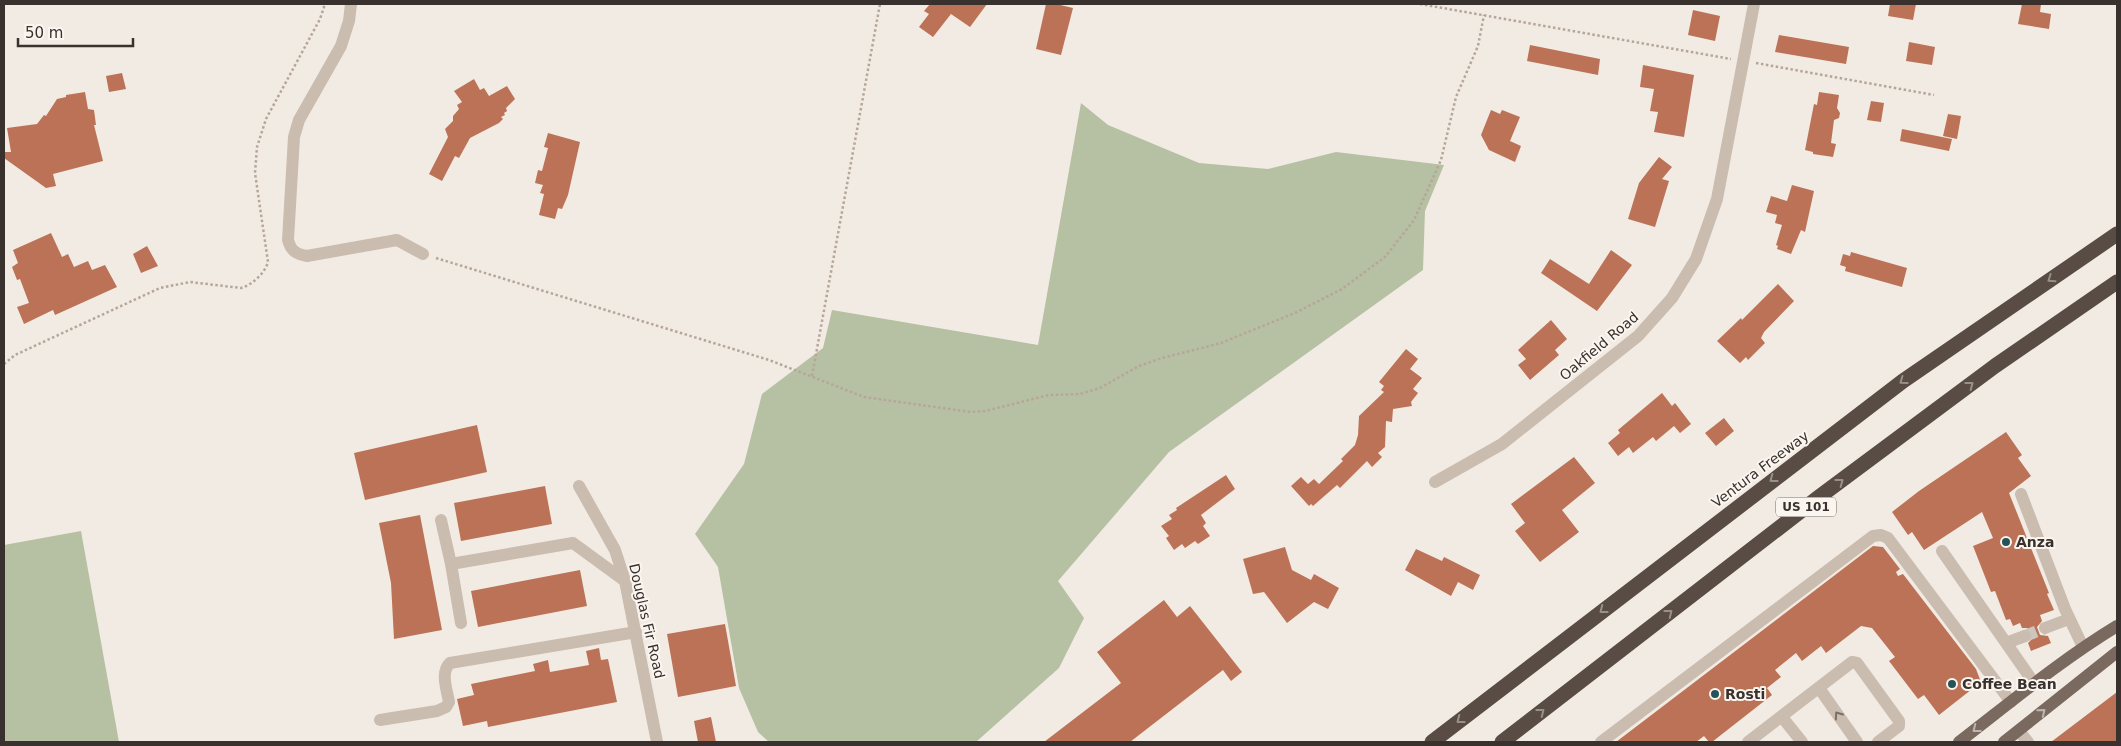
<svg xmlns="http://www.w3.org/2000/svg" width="2121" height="746" font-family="'DejaVu Sans',sans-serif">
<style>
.green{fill:#b6c0a3}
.building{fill:#bc7257}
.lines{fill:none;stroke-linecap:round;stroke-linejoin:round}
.minor-tunnel{stroke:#cdc6bf;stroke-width:12;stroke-dasharray:12 6;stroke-linecap:butt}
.path{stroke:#b6a699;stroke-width:2.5;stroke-dasharray:2.5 2.5;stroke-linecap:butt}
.minor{stroke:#cabcaf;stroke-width:12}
.major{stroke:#7a695f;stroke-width:12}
.highway{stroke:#594c45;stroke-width:15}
.oneway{stroke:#999089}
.oneway2{stroke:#c0b6ae}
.oneway3{stroke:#7a7068}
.poi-dot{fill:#255358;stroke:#faf5ef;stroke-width:2}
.labels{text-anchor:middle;stroke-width:4;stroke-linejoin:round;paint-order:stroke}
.shield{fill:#faf5ef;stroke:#736c67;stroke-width:1}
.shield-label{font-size:12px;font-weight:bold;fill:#39312d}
.street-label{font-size:14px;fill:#39312d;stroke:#faf5ef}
.poi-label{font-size:14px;font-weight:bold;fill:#39312d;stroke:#faf5ef;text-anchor:start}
</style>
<rect width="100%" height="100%" fill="#f2ebe3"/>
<path class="green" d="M1081,103L1108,125L1199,163L1268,169L1336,152L1444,165L1425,211L1423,270L1169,452L1058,581L1084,618L1059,668L976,742H769L758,732L739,688L718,567L695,534L744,464L762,394L823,348L832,310L1038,345Z
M81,531L119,742H4V545Z"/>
<path class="building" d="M930,4H987L970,27L951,14L933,37L919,27L929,14L924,11Z
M1046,4H1056L1073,8L1061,55L1036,49Z
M1890,4H1916L1913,20L1888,16Z
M2022,4H2041L2040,12L2051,14L2049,29L2018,24Z
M1693,10L1720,16L1715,41L1688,35Z
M1779,35L1849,47L1846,64L1775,52Z
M1909,42L1935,47L1932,65L1906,61Z
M1530,45L1600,59L1598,75L1527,61Z
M1643,65L1694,75L1684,137L1654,132L1658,112L1650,111L1654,89L1640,87Z
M122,73L126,89L109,92L106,76Z
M474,79L480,90L484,88L489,96L507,86L515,99L506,108L507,111L504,113L505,115L501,117L503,119L499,123L470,138L459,158L455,156L442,181L429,174L448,137L445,129L453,121V116L459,109L457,105L462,102L454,91Z
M85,92L88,109L94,110L96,125H94L103,161L53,174L56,186L46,188L4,158V152H11L7,128L37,124L44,115L46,116L57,99L66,97V95Z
M1819,92L1839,95L1837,108L1840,113L1839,118L1834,120L1831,143L1836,144L1833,157L1813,154V152L1805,150L1814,104L1817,105Z
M1871,101L1884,103L1881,122L1867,120Z
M1491,110L1500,114L1502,110L1520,117L1510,141L1521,146L1515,162L1489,150L1481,135Z
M1948,114L1961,116L1957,139L1943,136Z
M1902,129L1952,139L1949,151L1900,141Z
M548,133L580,142L568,195L562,209L558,208L555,219L539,215L544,194L540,193L543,185L535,183L538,170L542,171L548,148L544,147Z
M1659,157L1672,167L1662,179L1669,181L1655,227L1628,219L1639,183Z
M1792,185L1814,191L1805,232L1801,230L1791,254L1777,249L1778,246L1776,245L1782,225L1775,223L1777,215L1766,212L1771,196L1787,201Z
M51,233L62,257L68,254L74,267L88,261L92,270L105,265L117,287L55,315L53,310L24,324L17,307L29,303L20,279L17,280L12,267L18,263L13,250Z
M147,246L158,266L141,273L133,254Z
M1611,250L1632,265L1597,311L1541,273L1550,259L1589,284Z
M1851,252L1907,268L1902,287L1845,271L1846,267L1840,265L1843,254L1850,256Z
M1778,284L1794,301L1764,332L1761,338L1765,343L1748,360L1746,357L1740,363L1717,341L1741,318L1742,320Z
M1551,320L1567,339L1555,350L1559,355L1530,380L1518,365L1526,359L1518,350Z
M1406,349L1418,359L1410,369L1422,378L1413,389L1418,393L1411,402L1412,406L1393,409L1392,422L1386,421L1385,447L1378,453L1382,457L1372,467L1367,461L1340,488L1337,485L1313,506L1311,504L1309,506L1291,486L1301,477L1308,484L1314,479L1319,484L1343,461L1341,459L1355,445L1358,435L1359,416L1384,392L1381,390L1384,386L1379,382Z
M1662,393L1672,406L1675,403L1691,424L1680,433L1674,426L1656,441L1653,437L1633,453L1629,447L1618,456L1608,443L1620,433L1618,430Z
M1724,418L1734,431L1716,446L1705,433Z
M477,425L487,472L365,500L354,453Z
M2006,432L2022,455L2018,458L2031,476L2009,493L2049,593L2047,594L2054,610L2040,615L2042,621L2037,627L2040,635L2048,636L2051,643L2031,651L2028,643L2033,638L2032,633L2027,628H2022L2020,623L2013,626L2010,619L2006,620L1995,591L1991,592L1973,546L1993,538L1982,512L1924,550L1912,532L1908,535L1892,512L1919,491Z
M1574,457L1595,483L1562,510L1579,532L1540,562L1515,531L1525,523L1511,504Z
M1226,475L1235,489L1201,515L1206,523L1203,526L1210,536L1198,544L1195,541L1185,548L1182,544L1174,550L1166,538L1169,536L1161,526L1172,519L1169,515L1177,510L1176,508Z
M545,486L552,524L461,541L454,503Z
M420,515L442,630L394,639L391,583L379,523Z
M1873,546L1883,547L1900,569L1896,572L1898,576L1903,574L1976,669L1981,682L1939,715L1924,695L1918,699L1889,661L1895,657L1872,628L1861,626L1826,653L1821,646L1802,661L1796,653L1775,670L1781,677L1767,688L1772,695L1712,742H1709L1704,736L1696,742H1616Z
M1285,547L1292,570L1311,580L1314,574L1339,588L1328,609L1314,602L1287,623L1264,592L1253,594L1243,559Z
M1416,549L1442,561L1444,557L1480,575L1473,590L1458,582L1451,596L1405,570Z
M580,570L587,606L478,627L471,591Z
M1164,600L1177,617L1190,606L1242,672L1231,681L1223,670L1130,742H1044L1121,683L1097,652Z
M725,624L736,686L678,697L667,634Z
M599,648L601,660L608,659L617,702L488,727L487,721L463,726L457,699L474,695L471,684L535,671L533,664L548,660L550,672L589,665L586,651Z
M2117,692V742H2051Z
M711,717L716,742H698L694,721Z"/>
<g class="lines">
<path class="minor-tunnel" d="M2025,636L2045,628"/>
<path class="path" d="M1420,4L1731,59
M1756,63L1934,95
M436,258L769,360L864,397L971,412L985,411L1049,395L1080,394L1100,388L1139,366L1162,358L1221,343L1297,312L1342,289L1385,257L1414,220L1441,160L1456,97L1478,46L1484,15
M4,364L15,355L160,288L190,282L241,288C252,285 265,273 268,262L255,173L257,147L266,119L320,19L325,4
M812,376L880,4"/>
<path class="minor" d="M351,4L349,21L341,46L299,120L294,137L288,240C291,251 296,254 307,256L397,240L423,254
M1435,482L1502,444L1638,336L1672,298L1696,259L1717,199L1754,4
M579,486L615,550L625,581L657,742
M2021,494L2065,609L2083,647
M441,520L451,564
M1942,551L2034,683
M461,623L451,564L573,543L625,581
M2045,628L2069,619
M2006,643L2025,636
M1819,688L1857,742
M1782,717L1802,742
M380,720L437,711L446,707L449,702C447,690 440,672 450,663L636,632
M2019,731L2028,742
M1601,742L1873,536L1881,535L1888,538L2011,702
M1748,742L1852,662L1857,663L1899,721V726L1878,742"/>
<path class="major" d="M1959,742C2011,702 2061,660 2117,626
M2004,742L2117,652"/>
<path class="highway" d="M1432,742L1903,381L2117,234
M1502,742L1819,497L1995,366L2117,282"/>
</g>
<defs><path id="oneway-chevron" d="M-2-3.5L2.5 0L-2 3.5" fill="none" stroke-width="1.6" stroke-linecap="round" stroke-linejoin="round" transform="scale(1.25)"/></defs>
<g class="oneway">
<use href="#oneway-chevron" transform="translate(2051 279) rotate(146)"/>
<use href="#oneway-chevron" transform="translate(1903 381) rotate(144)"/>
<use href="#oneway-chevron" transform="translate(1970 385) rotate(-37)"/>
<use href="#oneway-chevron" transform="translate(1773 479) rotate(143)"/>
<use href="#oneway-chevron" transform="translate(1840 482) rotate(-37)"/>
<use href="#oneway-chevron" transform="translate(1603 610) rotate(142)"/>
<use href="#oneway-chevron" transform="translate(1669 613) rotate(-38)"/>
<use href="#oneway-chevron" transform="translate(1541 712) rotate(-38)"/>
<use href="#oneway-chevron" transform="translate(1460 720) rotate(142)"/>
</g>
<g class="oneway2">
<use href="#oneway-chevron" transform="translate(2042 712) rotate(-39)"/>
<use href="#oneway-chevron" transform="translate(1976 729) rotate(142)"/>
</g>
<use class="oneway3" href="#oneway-chevron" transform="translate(1838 715) rotate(-125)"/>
<g class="poi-dot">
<circle cx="2006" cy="542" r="5"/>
<circle cx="1952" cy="684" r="5"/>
<circle cx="1715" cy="694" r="5"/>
</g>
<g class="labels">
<rect class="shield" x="1776" y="497.5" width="60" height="19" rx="4"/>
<g class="shield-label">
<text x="1806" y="511">US 101</text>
</g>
<g class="street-label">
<text transform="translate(1599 346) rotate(-40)" y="5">Oakfield Road</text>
<text transform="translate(1760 469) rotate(-37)" y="5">Ventura Freeway</text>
<text transform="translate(647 621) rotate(77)" y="5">Douglas Fir Road</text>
</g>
<g class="poi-label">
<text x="2016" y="547">Anza</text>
<text x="1962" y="689">Coffee Bean</text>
<text x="1725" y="699">Rosti</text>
</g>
</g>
<rect width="2121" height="746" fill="none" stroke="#39312d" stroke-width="10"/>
<path d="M18 38v8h115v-8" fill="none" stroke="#39312d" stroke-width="2.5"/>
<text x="25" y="38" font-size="15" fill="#39312d" stroke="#faf5ef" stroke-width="4" paint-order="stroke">50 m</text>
</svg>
